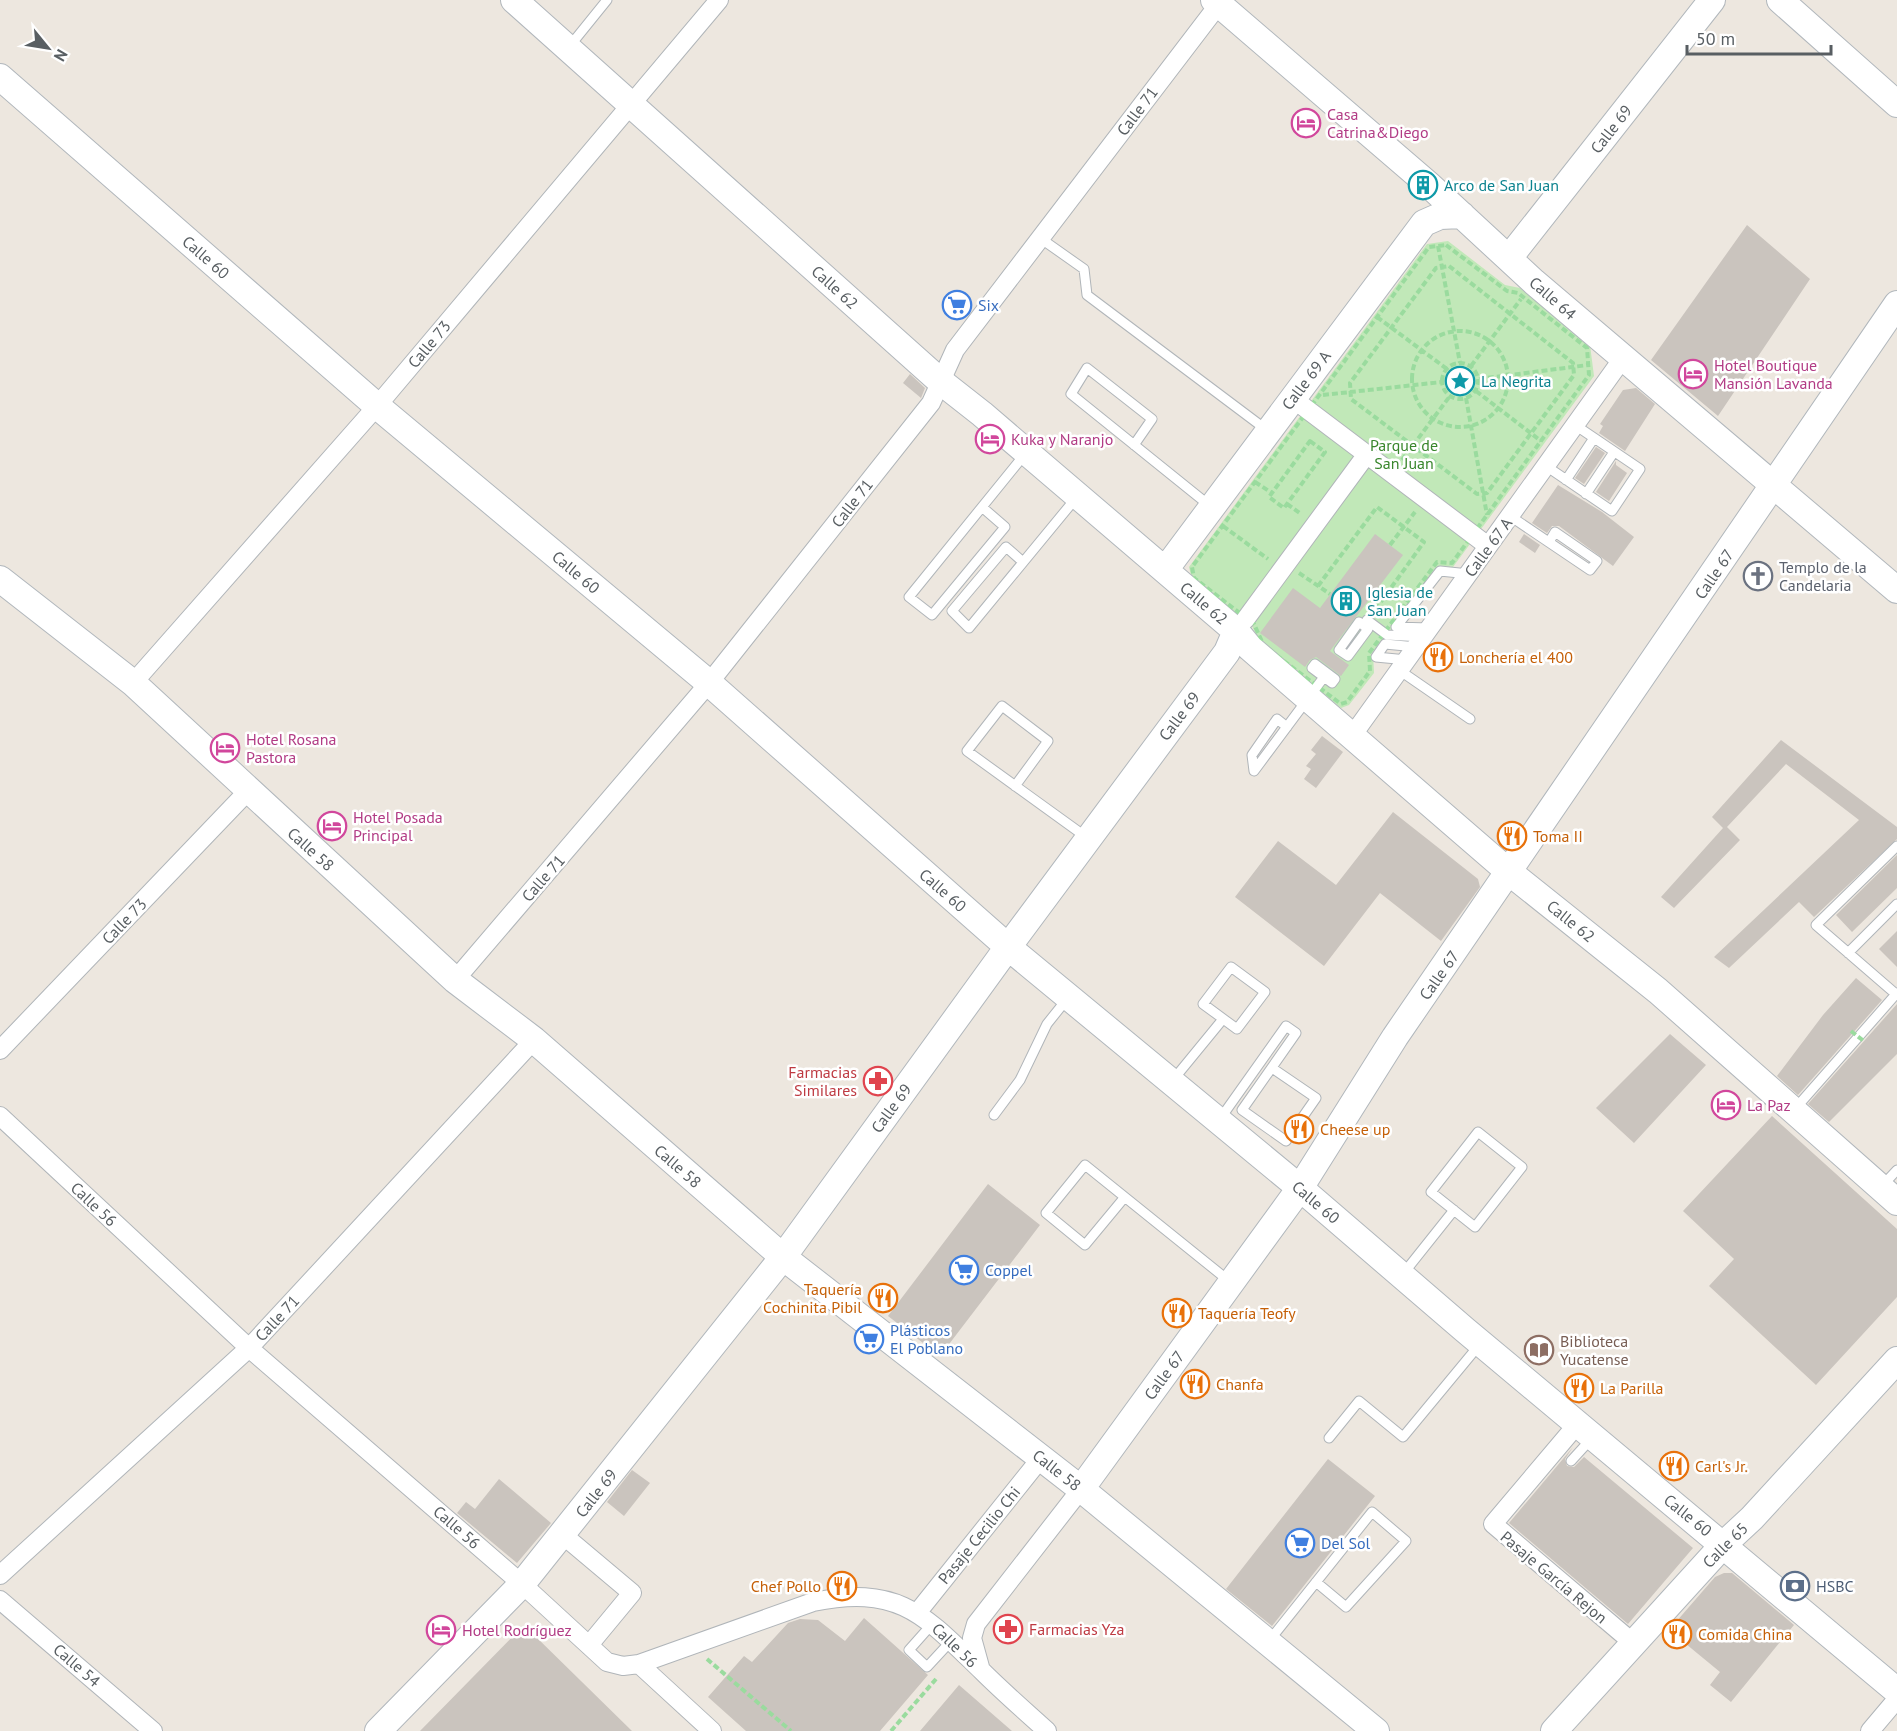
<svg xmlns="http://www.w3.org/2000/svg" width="1897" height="1731" font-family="'PT Sans',sans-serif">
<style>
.green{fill:#c1e8b8}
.water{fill:#9de7ff}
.building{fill:#cac4be}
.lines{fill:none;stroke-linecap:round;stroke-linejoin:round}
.lane-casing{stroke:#b0b5b9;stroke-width:11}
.street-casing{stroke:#b0b5b9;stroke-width:20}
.secondary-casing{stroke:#b1b7bc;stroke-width:28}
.path{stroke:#9adb9e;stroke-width:4;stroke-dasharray:6 3;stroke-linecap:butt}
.lane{stroke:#fff;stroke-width:9}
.street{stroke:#fff;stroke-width:18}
.secondary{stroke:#fff;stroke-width:26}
.path-bridge{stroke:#9adb9e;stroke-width:4;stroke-dasharray:6 3;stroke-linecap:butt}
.labels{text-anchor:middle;stroke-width:5;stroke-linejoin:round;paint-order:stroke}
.street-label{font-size:16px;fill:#585e62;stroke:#fff}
.hotel-label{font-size:16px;fill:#b23c85;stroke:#fff;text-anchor:start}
.culture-label{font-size:16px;fill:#0d838f;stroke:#fff;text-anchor:start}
.shop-label{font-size:16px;fill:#366cbe;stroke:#fff;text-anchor:start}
.park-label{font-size:16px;fill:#39862c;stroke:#fff}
.worship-label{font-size:16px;fill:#5b616d;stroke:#fff;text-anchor:start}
.food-label{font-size:16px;fill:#c56008;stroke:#fff;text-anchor:start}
.health-label{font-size:16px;fill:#be3a42;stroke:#fff;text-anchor:end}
.education-label{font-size:16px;fill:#785e54;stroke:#fff;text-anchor:start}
.service-label{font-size:16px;fill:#4e5e75;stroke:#fff;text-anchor:start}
</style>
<rect width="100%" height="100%" fill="#ede7df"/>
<path class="green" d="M1448,241L1505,285L1520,288L1590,345L1594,376L1453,567L1439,566L1373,653L1374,673L1349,705L1341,708L1262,647L1252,626L1192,579L1189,567L1427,244Z"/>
<path class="water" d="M1447 381a14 14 0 1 1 28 0a14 14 0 1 1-28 0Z"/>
<path class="building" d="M1747,225L1810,279L1718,416L1651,360Z
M910,374L925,388L921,398L903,383Z
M1636,388L1655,404L1625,451L1599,433L1603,426L1600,424L1623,390Z
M1596,447L1605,453L1584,484L1575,478Z
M1616,461V465L1627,473L1609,501L1596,492Z
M1558,485L1602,512L1634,537L1613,566L1559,526H1552L1547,533L1532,523Z
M1375,534L1403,555L1330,651L1349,665L1341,676L1316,657L1310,660L1305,667L1260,633L1293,588L1320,608Z
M1524,534L1540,545L1535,553L1519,542Z
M1322,736L1343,752L1316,788L1304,779L1311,769L1306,766L1316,754L1311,750Z
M1781,740L1897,827V839L1814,917L1799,902L1729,968L1714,957L1859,820L1786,764L1727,827L1740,840L1674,908L1661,897L1723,828L1712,817Z
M1393,812L1478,879L1480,887L1441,941L1380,893L1324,966L1235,897L1278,841L1336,885Z
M1897,855V888L1852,932L1836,915Z
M1897,931V967L1879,949Z
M1856,978L1882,1000L1798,1095L1777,1076L1823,1015Z
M1897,1004V1054L1829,1122L1808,1104Z
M1670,1034L1706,1065L1634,1143L1596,1108Z
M1772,1116L1897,1229V1297L1816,1385L1709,1286L1734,1259L1683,1211Z
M988,1184L1040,1225L940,1356L888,1316Z
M1573,1447L1565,1459L1567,1466L1574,1467L1584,1457L1693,1548L1628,1624L1509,1523Z
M1328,1459L1375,1496L1272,1626L1226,1589Z
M632,1470L650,1483L624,1516L607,1502Z
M499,1479L551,1523L517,1563L457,1513L466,1502L475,1509Z
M1724,1573H1732L1794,1625L1731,1702L1710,1685L1720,1672L1669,1630L1715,1577Z
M864,1618L928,1675L880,1731H746L708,1697L744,1656L752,1662L788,1623L800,1619L818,1620L845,1641Z
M518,1631L524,1637L530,1631L632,1731H420Z
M959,1685L1012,1731H920Z"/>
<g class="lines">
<g class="lane-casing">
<path id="lane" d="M569,47L607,0
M1040,238L1084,269L1087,295L1268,431
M1134,445L1152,419L1087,368L1071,394L1210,506
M1546,466L1612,511L1640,469L1575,425
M1566,480L1594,438
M1586,494L1614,452
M982,507L1005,527L932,615L909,597L1025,454
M1510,516L1590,570L1597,561L1555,532L1549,542
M1023,562L1006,547L952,611L969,628L1076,498
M1359,622L1368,629L1348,656L1339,650Z
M1364,626L1367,620L1387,635L1423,637
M1428,628L1396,627L1440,571L1469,574
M1407,660L1376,657L1385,644L1416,647
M1315,664L1335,679L1332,683L1312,668Z
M1399,670L1470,719
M1287,727L1277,719L1252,755L1254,771C1278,739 1301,708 1324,677
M1015,786L1048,741L1002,706L967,751L1086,837
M1897,846L1816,925L1897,995
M1848,953L1897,904
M1231,967L1265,992L1237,1029L1203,1004Z
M1173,1080L1223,1019
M1794,1110L1897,993
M994,1115L1020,1080L1047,1024L1067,999
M1220,1119L1286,1026L1296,1033L1242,1110L1286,1141L1316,1098L1272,1068
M1478,1132L1522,1167L1475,1227L1431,1192Z
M1882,1186L1897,1170
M1124,1198L1085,1245L1046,1213L1085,1165L1229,1281
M1403,1274L1454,1210
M1329,1438L1359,1401L1403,1437L1480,1344
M1571,1461L1592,1438
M933,1623L909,1650L927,1667L952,1640
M1269,1641L1372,1512L1406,1541L1346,1607L1316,1582"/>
</g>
<g class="street-casing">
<path id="street" d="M1292,398L1488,546
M1245,620L1367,454
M133,683L377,406L719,0
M1352,736L1623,358
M455,980L709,683L931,403L955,350L1219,4
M0,1050L248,791
M0,1116L249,1348L522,1584L607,1662L623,1666L639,1664L813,1602C900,1584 925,1616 982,1671C1003,1692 1025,1711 1047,1731
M1569,1434L1493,1524L1625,1636
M563,1535L632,1593L589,1645
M0,1575L249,1348L534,1040
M0,1600L153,1731
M917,1613L1041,1458
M639,1664L712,1731
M980,1667L972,1638L976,1624L1081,1489
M1870,1731L1897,1699"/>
</g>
<g class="secondary-casing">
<path id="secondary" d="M514,0L940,381L982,414L1236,631L1250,648L1509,872L1658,991L1897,1202
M1214,0L1428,184L1534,282L1897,590
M1780,0L1897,104
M0,77L377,406L709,683L1008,947L1300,1188L1465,1330L1897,1691
M1509,258L1712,0
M1165,570L1424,223L1440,216L1462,215
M0,579L133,683L455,980L534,1040L783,1257L1081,1489L1376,1731
M1081,1489L1300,1188L1395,1037L1897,304
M378,1731L522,1584L783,1257L1008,947L1227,652L1236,631
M1554,1731L1724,1544L1752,1518L1897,1360"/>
</g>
<path class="path" d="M1446,245L1507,291L1518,293L1587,348L1589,375L1452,563L1437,562L1369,653L1370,671L1347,702L1341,704L1264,646L1254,624L1194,578L1192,567L1429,247Z
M1438,246L1460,363
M1449,266L1573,363L1574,375L1487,493L1477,494L1351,399L1350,383L1436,268Z
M1377,317L1447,369
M1412 379a48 48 0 1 1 96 0a48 48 0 1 1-96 0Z
M1442 381a18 18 0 1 1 36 0a18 18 0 1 1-36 0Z
M1471,366L1521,299
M1479,379L1588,365
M1476,391L1541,441
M1323,395L1442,382
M1466,398L1487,515
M1310,441L1325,452L1284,508L1269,497Z
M1402,460L1450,396
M1255,482L1272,493
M1287,504L1301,514
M1223,526L1268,559
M1390,545L1415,512
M1299,573L1330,594
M1318,586L1377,507L1424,542L1375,610
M707,1659L791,1731
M891,1731L936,1679"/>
<use href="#lane" class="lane"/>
<use href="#street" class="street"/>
<use href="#secondary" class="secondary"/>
<path class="path-bridge" d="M1851,1031L1865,1042"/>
</g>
<defs>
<g id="hotel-ring" transform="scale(1.5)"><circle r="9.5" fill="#fff" stroke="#d1479c" stroke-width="1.5"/><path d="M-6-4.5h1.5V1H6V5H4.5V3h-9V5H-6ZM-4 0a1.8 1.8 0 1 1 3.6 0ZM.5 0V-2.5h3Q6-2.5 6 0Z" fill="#d1479c"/></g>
<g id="building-ring" transform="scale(1.5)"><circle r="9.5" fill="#fff" stroke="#0f9aa8" stroke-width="1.5"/><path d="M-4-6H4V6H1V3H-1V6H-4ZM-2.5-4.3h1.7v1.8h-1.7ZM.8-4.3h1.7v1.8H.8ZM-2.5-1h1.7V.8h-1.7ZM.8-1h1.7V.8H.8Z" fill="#0f9aa8"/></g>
<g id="supermarket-ring" transform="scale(1.5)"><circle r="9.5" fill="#fff" stroke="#3f7fe0" stroke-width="1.5"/><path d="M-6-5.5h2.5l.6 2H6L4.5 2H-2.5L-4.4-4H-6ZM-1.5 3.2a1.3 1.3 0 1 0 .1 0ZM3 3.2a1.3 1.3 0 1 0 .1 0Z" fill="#3f7fe0"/></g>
<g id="sight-ring" transform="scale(1.5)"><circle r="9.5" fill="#fff" stroke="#0f9aa8" stroke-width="1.5"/><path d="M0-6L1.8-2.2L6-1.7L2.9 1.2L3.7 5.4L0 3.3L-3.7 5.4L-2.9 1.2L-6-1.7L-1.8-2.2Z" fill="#0f9aa8"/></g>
<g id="church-ring" transform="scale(1.5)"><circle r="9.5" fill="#fff" stroke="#6b7280" stroke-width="1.5"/><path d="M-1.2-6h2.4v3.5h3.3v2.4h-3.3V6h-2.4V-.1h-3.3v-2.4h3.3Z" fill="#6b7280"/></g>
<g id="restaurant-ring" transform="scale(1.5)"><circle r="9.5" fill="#fff" stroke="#e8710a" stroke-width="1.5"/><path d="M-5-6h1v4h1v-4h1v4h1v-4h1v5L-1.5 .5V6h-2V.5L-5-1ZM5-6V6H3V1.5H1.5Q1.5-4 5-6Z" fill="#e8710a"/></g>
<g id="pharmacy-ring" transform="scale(1.5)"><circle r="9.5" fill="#fff" stroke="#e0444e" stroke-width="1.5"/><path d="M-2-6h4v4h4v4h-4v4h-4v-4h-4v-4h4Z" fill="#e0444e"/></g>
<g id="library-ring" transform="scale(1.5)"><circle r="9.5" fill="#fff" stroke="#8d6e63" stroke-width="1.5"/><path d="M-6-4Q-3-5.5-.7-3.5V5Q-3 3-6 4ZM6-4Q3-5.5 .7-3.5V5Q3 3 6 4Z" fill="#8d6e63"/></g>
<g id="bank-ring" transform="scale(1.5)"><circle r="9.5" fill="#fff" stroke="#5c6f8a" stroke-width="1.5"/><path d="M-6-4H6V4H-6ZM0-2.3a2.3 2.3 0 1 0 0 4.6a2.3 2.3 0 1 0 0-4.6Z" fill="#5c6f8a"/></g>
</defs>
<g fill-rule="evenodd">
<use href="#hotel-ring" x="1306" y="123"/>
<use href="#building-ring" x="1423" y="185"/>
<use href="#supermarket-ring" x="957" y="305"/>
<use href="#hotel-ring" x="1693" y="374"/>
<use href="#sight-ring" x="1460" y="381"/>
<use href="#hotel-ring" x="990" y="439"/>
<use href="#church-ring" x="1758" y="576"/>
<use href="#building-ring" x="1346" y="601"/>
<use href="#restaurant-ring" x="1438" y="657"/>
<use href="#hotel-ring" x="225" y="748"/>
<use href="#hotel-ring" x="332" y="826"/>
<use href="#restaurant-ring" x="1512" y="836"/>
<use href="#pharmacy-ring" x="878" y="1081"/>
<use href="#hotel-ring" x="1726" y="1105"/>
<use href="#restaurant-ring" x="1299" y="1129"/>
<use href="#supermarket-ring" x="964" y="1270"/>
<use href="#restaurant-ring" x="883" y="1298"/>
<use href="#restaurant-ring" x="1177" y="1313"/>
<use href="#supermarket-ring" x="869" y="1339"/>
<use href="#library-ring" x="1539" y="1350"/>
<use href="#restaurant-ring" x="1195" y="1384"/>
<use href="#restaurant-ring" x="1579" y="1388"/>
<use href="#restaurant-ring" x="1674" y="1466"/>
<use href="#supermarket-ring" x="1300" y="1543"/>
<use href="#restaurant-ring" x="842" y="1586"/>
<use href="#bank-ring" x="1795" y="1586"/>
<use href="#pharmacy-ring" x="1008" y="1629"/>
<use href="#hotel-ring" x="441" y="1630"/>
<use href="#restaurant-ring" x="1677" y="1634"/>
</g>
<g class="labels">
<g class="street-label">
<text transform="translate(1137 111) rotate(-53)" y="6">Calle 71</text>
<text transform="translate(1611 129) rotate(-52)" y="6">Calle 69</text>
<text transform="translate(206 257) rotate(41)" y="6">Calle 60</text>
<text transform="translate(835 287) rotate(42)" y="6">Calle 62</text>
<text transform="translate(1553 298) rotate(41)" y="6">Calle 64</text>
<text transform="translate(429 344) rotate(-50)" y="6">Calle 73</text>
<text transform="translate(1306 380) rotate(-53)" y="6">Calle 69 A</text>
<text transform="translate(852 503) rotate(-52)" y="6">Calle 71</text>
<text transform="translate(1488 547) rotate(-54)" y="6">Calle 67 A</text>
<text transform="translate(576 572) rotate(40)" y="6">Calle 60</text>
<text transform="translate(1714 574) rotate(-56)" y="6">Calle 67</text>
<text transform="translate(1204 603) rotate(40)" y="6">Calle 62</text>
<text transform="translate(1179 716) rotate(-53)" y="6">Calle 69</text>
<text transform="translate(311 849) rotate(42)" y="6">Calle 58</text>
<text transform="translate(543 878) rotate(-49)" y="6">Calle 71</text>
<text transform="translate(943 890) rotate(41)" y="6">Calle 60</text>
<text transform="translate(124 921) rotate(-46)" y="6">Calle 73</text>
<text transform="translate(1571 921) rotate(39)" y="6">Calle 62</text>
<text transform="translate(1439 975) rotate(-55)" y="6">Calle 67</text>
<text transform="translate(891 1108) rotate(-54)" y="6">Calle 69</text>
<text transform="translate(678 1166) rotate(41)" y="6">Calle 58</text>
<text transform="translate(1316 1202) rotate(40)" y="6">Calle 60</text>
<text transform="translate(94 1204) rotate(43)" y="6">Calle 56</text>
<text transform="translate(277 1318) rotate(-47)" y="6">Calle 71</text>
<text transform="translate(1164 1375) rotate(-54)" y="6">Calle 67</text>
<text transform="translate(1057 1470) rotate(38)" y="6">Calle 58</text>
<text transform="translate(596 1493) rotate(-52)" y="6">Calle 69</text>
<text transform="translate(1688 1515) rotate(39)" y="6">Calle 60</text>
<text transform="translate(457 1527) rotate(41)" y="6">Calle 56</text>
<text transform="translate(979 1535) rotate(-51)" y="6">Pasaje Cecilio Chi</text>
<text transform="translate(1725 1545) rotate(-45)" y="6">Calle 65</text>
<text transform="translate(1554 1577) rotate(40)" y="6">Pasaje García Rejon</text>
<text transform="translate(955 1645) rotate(44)" y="6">Calle 56</text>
<text transform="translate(77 1665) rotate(41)" y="6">Calle 54</text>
</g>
<g class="hotel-label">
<text x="1327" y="120">Casa<tspan x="1327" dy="18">Catrina&amp;Diego</tspan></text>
<text x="1714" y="371">Hotel Boutique<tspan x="1714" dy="18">Mansión Lavanda</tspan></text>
<text x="1011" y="445">Kuka y Naranjo</text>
<text x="246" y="745">Hotel Rosana<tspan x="246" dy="18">Pastora</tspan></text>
<text x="353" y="823">Hotel Posada<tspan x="353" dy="18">Principal</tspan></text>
<text x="1747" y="1111">La Paz</text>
<text x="462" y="1636">Hotel Rodríguez</text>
</g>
<g class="culture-label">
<text x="1444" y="191">Arco de San Juan</text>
<text x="1481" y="387">La Negrita</text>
<text x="1367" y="598">Iglesia de<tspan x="1367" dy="18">San Juan</tspan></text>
</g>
<g class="shop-label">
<text x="978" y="311">Six</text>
<text x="985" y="1276">Coppel</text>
<text x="890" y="1336">Plásticos<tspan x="890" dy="18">El Poblano</tspan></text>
<text x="1321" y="1549">Del Sol</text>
</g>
<g class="park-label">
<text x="1404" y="451">Parque de<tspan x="1404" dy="18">San Juan</tspan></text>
</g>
<g class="worship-label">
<text x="1779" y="573">Templo de la<tspan x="1779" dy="18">Candelaria</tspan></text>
</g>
<g class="food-label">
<text x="1459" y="663">Lonchería el 400</text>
<text x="1533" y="842">Toma II</text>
<text x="1320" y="1135">Cheese up</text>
<text x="862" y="1295" text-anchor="end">Taquería<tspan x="862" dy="18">Cochinita Pibil</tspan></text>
<text x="1198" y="1319">Taquería Teofy</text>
<text x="1216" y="1390">Chanfa</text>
<text x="1600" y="1394">La Parilla</text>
<text x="1695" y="1472">Carl's Jr.</text>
<text x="821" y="1592" text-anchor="end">Chef Pollo</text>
<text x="1698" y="1640">Comida China</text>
</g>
<g class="health-label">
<text x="857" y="1078">Farmacias<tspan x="857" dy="18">Similares</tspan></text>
<text x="1029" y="1635" text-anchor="start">Farmacias Yza</text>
</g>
<g class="education-label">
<text x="1560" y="1347">Biblioteca<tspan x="1560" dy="18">Yucatense</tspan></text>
</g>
<g class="service-label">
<text x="1816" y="1592">HSBC</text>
</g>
</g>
<g transform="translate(48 48) rotate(120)" stroke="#ffffff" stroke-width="4.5" paint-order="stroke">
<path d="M0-4.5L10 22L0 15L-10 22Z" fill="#585e62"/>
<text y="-9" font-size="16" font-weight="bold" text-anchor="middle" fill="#585e62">N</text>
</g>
<path d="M1687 45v9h144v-9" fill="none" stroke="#585e62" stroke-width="3"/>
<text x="1696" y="45" font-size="18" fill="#585e62" stroke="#ffffff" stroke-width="4.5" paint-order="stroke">50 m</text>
</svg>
